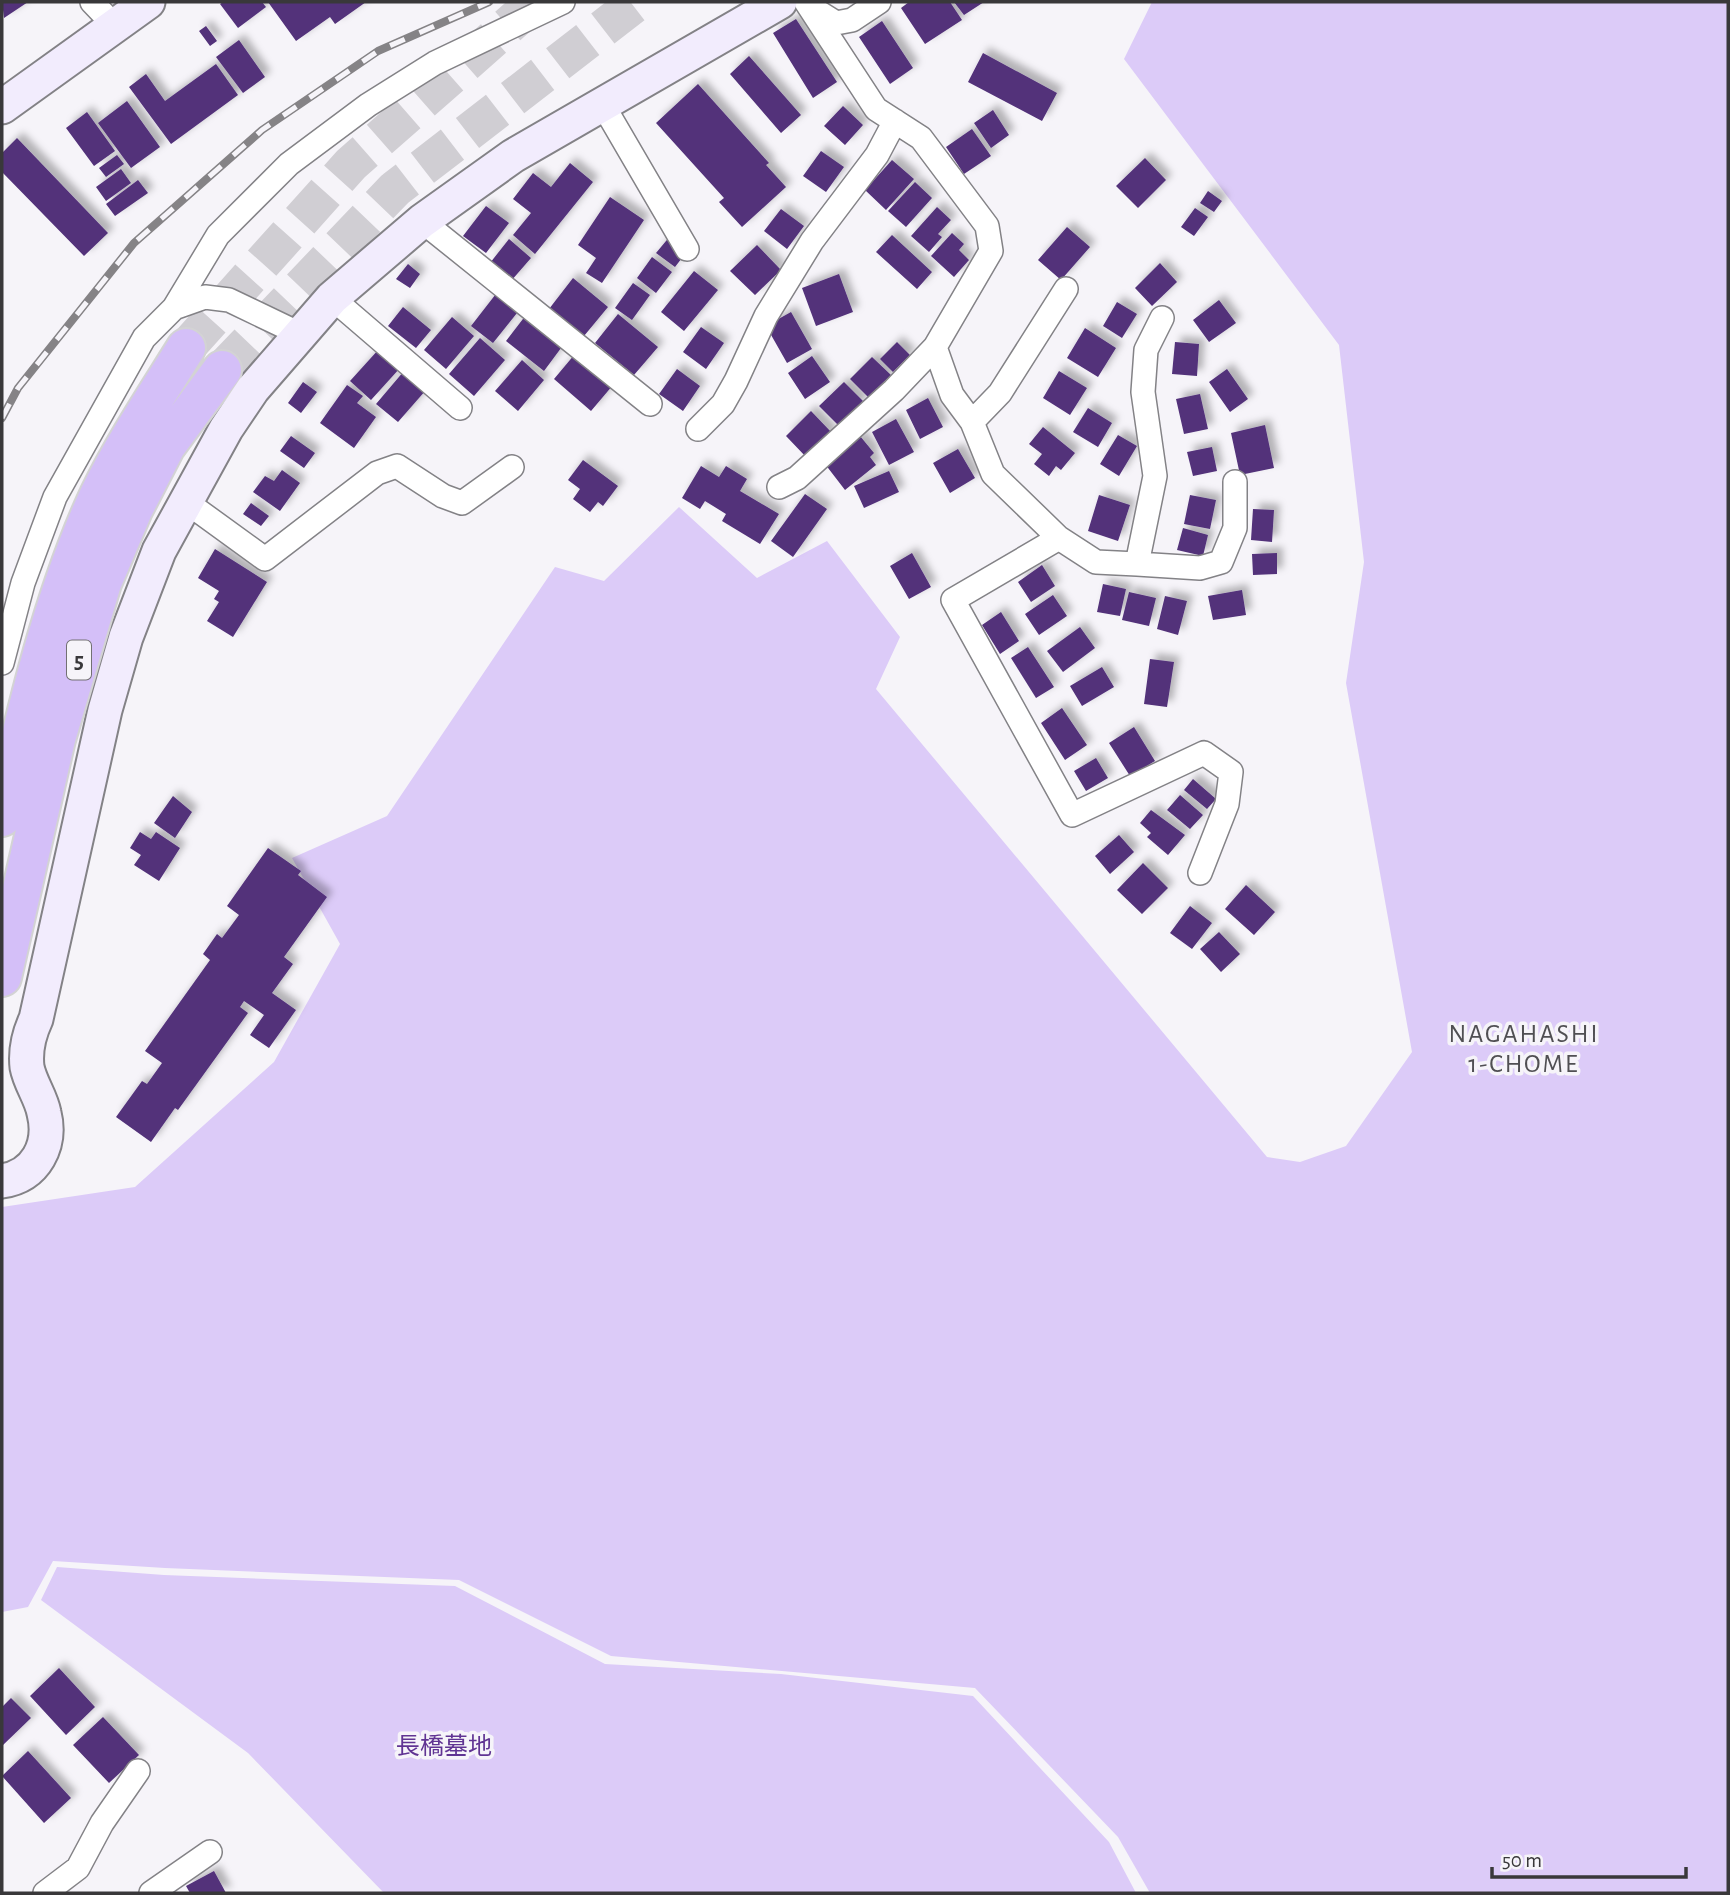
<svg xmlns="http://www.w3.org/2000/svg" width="1730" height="1895" font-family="'Alegreya Sans','Noto Sans JP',sans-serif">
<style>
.green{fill:#dccbf8}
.building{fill:#52317a;filter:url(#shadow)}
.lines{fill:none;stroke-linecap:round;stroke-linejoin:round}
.highway-tunnel{stroke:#d0ced3;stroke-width:38;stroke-dasharray:38 19;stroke-linecap:butt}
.street-casing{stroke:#838286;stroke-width:26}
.secondary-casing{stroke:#838286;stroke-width:37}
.highway-casing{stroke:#d3d3d4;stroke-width:42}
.street{stroke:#fff;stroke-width:23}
.secondary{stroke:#f2ecfd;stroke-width:33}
.highway{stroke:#d4bff8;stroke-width:38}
.rail-casing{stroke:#858386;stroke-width:8}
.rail{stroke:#f6f4f9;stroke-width:5;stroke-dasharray:16;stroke-linecap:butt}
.labels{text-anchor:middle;stroke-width:7;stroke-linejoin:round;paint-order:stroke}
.shield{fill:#f6f4f9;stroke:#727073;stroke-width:2}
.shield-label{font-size:23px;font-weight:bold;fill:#39383a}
.park-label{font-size:24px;fill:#603493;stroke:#f6f4f9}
.neighbourhood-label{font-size:26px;letter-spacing:2px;fill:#504f53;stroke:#f6f4f9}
</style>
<defs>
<filter id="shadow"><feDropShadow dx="6" dy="-6" stdDeviation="3.5" flood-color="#0004"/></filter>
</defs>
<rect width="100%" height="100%" fill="#f6f4f9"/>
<path class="green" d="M1152,2H1728V1893H1150L1118,1837L975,1688L611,1656L459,1580L165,1568L53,1561L28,1607L2,1612V1207L135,1187L274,1062L340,944L292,858L387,816L555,567L604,581L679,507L757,578L827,541L900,637L876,689L1267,1157L1300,1162L1346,1146L1412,1052L1346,683L1364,562L1339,345L1124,59Z
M57,1567L164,1575L455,1586L605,1664L781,1674L973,1696L1109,1842L1136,1893H384L248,1753L41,1600Z"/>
<path class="building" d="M2,2H28L4,18Z
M223,2H262L266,7L238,28L220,4Z
M268,2H366L335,24L330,17L296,41Z
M909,2H950L962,20L925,44L901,8Z
M954,2H984L964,15Z
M796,19L837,82L813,98L773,33Z
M882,21L913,68L890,84L859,37Z
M206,26L217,41L210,46L199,31Z
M239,40L265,77L243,93L216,57Z
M983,53L1057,93L1042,121L968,82Z
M749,56L801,115L781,133L730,74Z
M216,64L238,95L171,144L129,87L146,74L165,101Z
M698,84L769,163L766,165L786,187L742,227L719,202L724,198L656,123Z
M127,101L160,147L131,168L98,123Z
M843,106L863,125L845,145L824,126Z
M993,110L1009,135L991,148L974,123Z
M87,112L115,151L94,166L66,128Z
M972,129L991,156L964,174L946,147Z
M17,138L108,233L84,256L2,172V153Z
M821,151L844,167L826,192L803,176Z
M117,155L124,164L106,177L99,168Z
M1145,158L1166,180L1138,208L1116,186Z
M892,160L914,179L886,210L865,190Z
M570,163L593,182L535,254L513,235L531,213L513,199L533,173L551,187Z
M121,169L131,183L106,201L96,187Z
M138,180L148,193L115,216L106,204Z
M915,182L932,198L906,227L888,211Z
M1208,191L1222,201L1214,212L1200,203Z
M610,197L644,220L602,283L586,273L596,258L578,245Z
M486,206L509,223L486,253L463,236Z
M937,207L951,220L938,234L942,237L929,252L911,236Z
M1195,208L1208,217L1194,236L1181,227Z
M781,209L804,226L787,249L764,231Z
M1067,227L1090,247L1061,280L1038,260Z
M952,233L964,244L959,250L969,260L954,277L931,256Z
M671,235L685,254L675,267L656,253Z
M892,235L932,272L917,289L876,252Z
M509,239L531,258L511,281L490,263Z
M757,245L781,270L755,295L730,271Z
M652,257L672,272L656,293L637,278Z
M1160,263L1177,282L1152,306L1135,288Z
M408,264L420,274L410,288L396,279Z
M694,271L718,290L684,331L661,312Z
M839,274L853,312L816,326L802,288Z
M573,278L608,307L584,336L549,309Z
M633,283L650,295L632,320L615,308Z
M499,290L521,308L493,343L471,326Z
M1219,300L1236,323L1209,342L1193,320Z
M1117,302L1137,314L1122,338L1103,326Z
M403,307L431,330L416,348L388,326Z
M791,312L812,349L787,363L766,326Z
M618,314L658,347L634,375L595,343Z
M526,315L564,344L544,371L506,341Z
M452,317L474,336L446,369L424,350Z
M701,327L724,343L706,369L683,352Z
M1085,328L1116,348L1098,377L1067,358Z
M480,338L505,360L474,396L449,374Z
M897,342L910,355L893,372L880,359Z
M1175,342L1199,344L1197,376L1172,374Z
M379,349L400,368L371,400L350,381Z
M575,354L613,385L591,411L554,379Z
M812,356L830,382L805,399L788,373Z
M872,357L891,375L868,397L850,379Z
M522,360L544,380L518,411L495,391Z
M677,369L700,386L683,411L659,394Z
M1227,369L1248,399L1230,412L1209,382Z
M404,371L426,390L398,422L376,404Z
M1059,371L1087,388L1070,415L1043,398Z
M303,382L317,392L301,413L288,403Z
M844,382L863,401L838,425L819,406Z
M347,385L363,396L357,403L376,417L354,448L320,423Z
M1200,394L1208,429L1184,434L1176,399Z
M928,398L943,427L920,439L906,410Z
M1088,408L1112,423L1098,447L1073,432Z
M811,411L832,433L807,458L786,436Z
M896,419L914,452L889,465L872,432Z
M1265,425L1274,468L1240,475L1231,433Z
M1043,427L1075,453L1061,470L1056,466L1049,476L1034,464L1042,454L1029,444Z
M1118,435L1137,446L1119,476L1100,464Z
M291,436L315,453L304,468L280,451Z
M860,436L874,453L870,457L876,465L845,490L825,464Z
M1212,447L1217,471L1193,476L1187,452Z
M958,449L975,478L950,493L933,463Z
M583,460L618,486L603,506L598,502L590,512L573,499L580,489L568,480Z
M701,466L719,477L726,466L747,479L740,491L779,514L760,544L722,521L726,514L705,501L700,509L682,498Z
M282,470L300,483L280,511L253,492L265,476L274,481Z
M889,471L899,492L864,508L854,486Z
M805,494L827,509L793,557L771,541Z
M1099,495L1130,505L1118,541L1088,531Z
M1190,495L1216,500L1210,529L1184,524Z
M251,503L269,516L261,526L243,514Z
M1253,509L1274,510L1272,542L1251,540Z
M1183,528L1208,535L1203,556L1177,550Z
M215,549L267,582L233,637L207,621L219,602L214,599L219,591L198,578Z
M912,553L931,587L909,599L890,566Z
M1277,553V574L1253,575L1252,554Z
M1042,565L1055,586L1031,602L1018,582Z
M1103,584L1126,589L1120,616L1097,612Z
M1242,590L1246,615L1213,620L1208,596Z
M1129,592L1156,598L1149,626L1122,620Z
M1053,595L1067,616L1039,635L1025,614Z
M1165,596L1187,601L1178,635L1157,629Z
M1001,612L1019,641L1000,654L982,625Z
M1080,627L1095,648L1063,672L1047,651Z
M1028,647L1054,687L1036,698L1011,658Z
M1150,659L1174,662L1167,707L1144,704Z
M1102,667L1114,687L1082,706L1070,686Z
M1062,708L1087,745L1065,760L1041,723Z
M1134,727L1155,761L1130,776L1109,743Z
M1096,758L1108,778L1086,791L1074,771Z
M1193,779L1216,799L1207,809L1184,790Z
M1180,795L1203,815L1190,829L1167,810Z
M173,796L192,812L175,838L154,823Z
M1151,810L1185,835L1168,855L1147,837L1151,833L1140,823Z
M140,832L151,839L156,832L180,848L159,881L134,865L141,855L130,848Z
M1119,835L1134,852L1110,874L1095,856Z
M268,848L301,871L298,875L327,897L284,957L293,964L272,993L296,1010L269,1048L250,1035L264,1015L244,1001L240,1007L248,1013L178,1110L175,1108L151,1142L116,1117L142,1081L147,1084L162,1063L145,1051L210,960L203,954L217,934L222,938L239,915L227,906Z
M1143,863L1168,888L1142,914L1117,890Z
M1246,885L1275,912L1254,935L1225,909Z
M1190,906L1212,923L1192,949L1170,933Z
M1219,932L1240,954L1221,972L1200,949Z
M59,1668L95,1707L66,1735L30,1696Z
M11,1698L31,1718L2,1746V1707Z
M103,1717L139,1755L109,1783L73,1745Z
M28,1751L71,1798L44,1823L2,1776Z
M214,1871L226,1893H190L186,1886Z"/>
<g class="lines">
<path class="highway-tunnel" d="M186,348L351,164L535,2
M222,370L395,189L637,2"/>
<g class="street-casing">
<path id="street" d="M92,2L114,25
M806,2L876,109L921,138L987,226L991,251L935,347L952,395L972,422L993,474L1059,538L1096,562L1137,564L1155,476L1143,392L1146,350L1162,318
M812,8L836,23L852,20L879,2
M603,105L687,249
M422,221L650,404
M332,298L460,408
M174,308L218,235L289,164L368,105L435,63L563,2
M972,422L1000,393L1066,289
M698,429L723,404L736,381L766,316L812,241L877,155L895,121
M779,487L797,478L894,390L935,347
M185,501L265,559L377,473L397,466L443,496L462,503L512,467
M1059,538L953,600L1072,815L1204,753L1231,772L1227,804L1200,873
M1137,564L1200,568L1221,562L1235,528V482
M2,663L23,583L55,497L144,338L174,308L205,297L229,300L300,334
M45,1893L78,1868L102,1823L138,1771
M151,1893L210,1852"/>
</g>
<g class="secondary-casing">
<path id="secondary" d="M2,107L148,2
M2,1181C36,1176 52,1145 44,1113C41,1097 30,1083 27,1067C25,1049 29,1034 36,1019L105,710L126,637L159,551L226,429L253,389L332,298L422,221L513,156L780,2"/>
</g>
<g class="highway-casing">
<path id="highway" d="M2,817C26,711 53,594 99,495C124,444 156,396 186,348
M2,977L56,739L102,583L133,510L166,446L222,370"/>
</g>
<use href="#street" class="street"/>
<use href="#secondary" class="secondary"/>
<use href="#highway" class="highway"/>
<g class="rail-casing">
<path id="rail" d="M2,418L18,388L134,243L262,130L378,51L489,2"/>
</g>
<use href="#rail" class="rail"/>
</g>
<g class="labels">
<rect class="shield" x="67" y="640.5" width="24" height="39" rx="5"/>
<g class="shield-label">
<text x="79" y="668">5</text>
</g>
<g class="park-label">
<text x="444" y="1754">長橋墓地</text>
</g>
<g class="neighbourhood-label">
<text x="1524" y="1042">NAGAHASHI<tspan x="1524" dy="30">1-CHOME</tspan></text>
</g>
</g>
<rect width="1730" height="1895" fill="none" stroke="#39383a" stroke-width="7"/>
<path d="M1492 1867v10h194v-10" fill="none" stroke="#39383a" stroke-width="3.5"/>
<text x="1502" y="1867" font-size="21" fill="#39383a" stroke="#f6f4f9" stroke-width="5" paint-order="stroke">50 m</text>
</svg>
